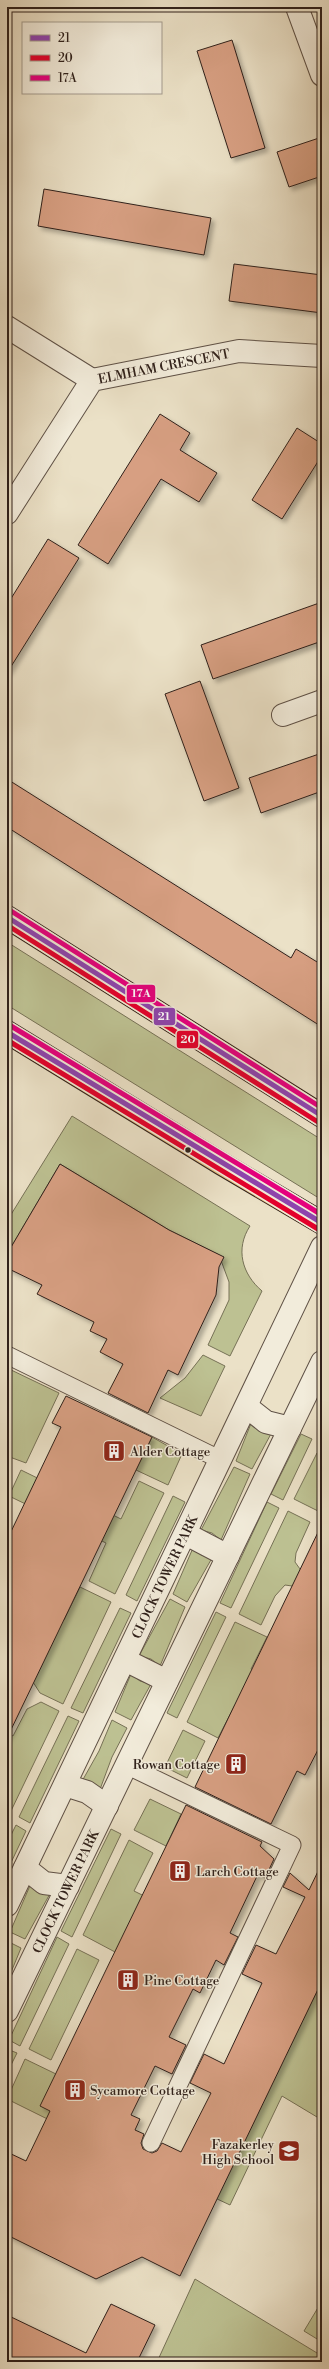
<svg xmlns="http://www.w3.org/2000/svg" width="329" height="2369" font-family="'Libre Bodoni',serif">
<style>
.green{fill:#bdc192;stroke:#767156}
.building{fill:#d79f82;stroke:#30211b;filter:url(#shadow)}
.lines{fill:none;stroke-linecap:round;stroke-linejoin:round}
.lane-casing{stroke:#5f5146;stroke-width:19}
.street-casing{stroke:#5f5146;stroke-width:24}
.primary-casing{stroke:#30211b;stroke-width:24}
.lane{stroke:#f2ecdb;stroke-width:17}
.street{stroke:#f2ecdb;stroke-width:22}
.primary{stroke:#e6c084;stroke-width:22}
.bus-1-casing{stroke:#f2ecdb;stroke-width:8}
.bus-2-casing{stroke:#f2ecdb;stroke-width:8}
.bus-3-casing{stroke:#f2ecdb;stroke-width:8}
.bus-1{stroke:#8e44ad;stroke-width:5}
.bus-2{stroke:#e4002b;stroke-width:5}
.bus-3{stroke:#e5007d;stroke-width:5}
.bus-dot{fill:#30211b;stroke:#f2ecdb;stroke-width:1.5}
.labels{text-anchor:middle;stroke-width:3;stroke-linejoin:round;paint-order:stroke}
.street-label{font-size:13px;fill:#30211b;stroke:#f2ecdb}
.poi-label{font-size:13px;fill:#30211b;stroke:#f2ecdb;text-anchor:start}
.line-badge{stroke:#f2ecdb;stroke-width:1.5}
.badge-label{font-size:11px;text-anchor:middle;font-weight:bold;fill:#fff}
</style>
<defs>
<filter id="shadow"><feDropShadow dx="3.5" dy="3.5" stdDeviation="2" flood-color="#0004"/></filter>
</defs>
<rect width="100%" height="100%" fill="#ebe1c7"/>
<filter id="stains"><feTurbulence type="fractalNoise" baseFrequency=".005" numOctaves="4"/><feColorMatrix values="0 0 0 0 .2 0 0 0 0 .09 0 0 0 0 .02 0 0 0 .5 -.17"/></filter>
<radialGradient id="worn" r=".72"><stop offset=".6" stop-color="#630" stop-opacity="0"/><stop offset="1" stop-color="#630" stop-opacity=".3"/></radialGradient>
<path class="green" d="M7,942L322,1140V1200L7,1005Z
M72,1116L250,1226C235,1249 242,1274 262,1291L230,1356L208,1345L229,1300V1282L219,1255L169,1230L60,1164L7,1254V1221Z
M203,1355L225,1366L201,1416L160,1398L185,1378Z
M7,1368L59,1393L26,1463L7,1456Z
M252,1421L272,1432L252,1469L236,1461Z
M301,1434L312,1439L283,1500L271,1494Z
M152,1437L182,1454L168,1485L136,1470Z
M317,1453L322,1455V1513L294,1499Z
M234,1467L250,1474L221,1540L212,1533L201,1530Z
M21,1470L121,1519L139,1481L164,1493L115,1594L89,1581L106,1543L9,1496Z
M173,1496L185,1502L137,1601L126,1595Z
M267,1502L279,1508L231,1608L220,1603Z
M288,1511L310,1522L296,1553L295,1562L322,1600L292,1586L285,1585L275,1596L261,1625L239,1614Z
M193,1548L201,1555L212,1558L187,1602L173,1594Z
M80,1587L111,1602L63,1704L40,1693L33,1682L7,1591L64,1620Z
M170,1599L185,1607L160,1666L151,1659L139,1656Z
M120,1608L131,1613L83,1713L71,1708Z
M216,1612L226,1617L177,1718L167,1713Z
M235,1622L267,1637L251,1669L322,1703L235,1705L218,1738L187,1722Z
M131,1674L140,1681L151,1684L131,1720L115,1712Z
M41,1702L59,1711L10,1813L7,1812V1733L13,1736L27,1709Z
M68,1716L79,1721L30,1823L19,1817Z
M112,1720L127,1728L112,1757L99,1792L81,1783L99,1751Z
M183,1730L205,1741L187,1778L165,1767Z
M150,1799L181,1814L166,1846L134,1830Z
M16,1825L26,1831L7,1871V1843Z
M111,1829L121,1834L72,1937L61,1931Z
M129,1840L153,1853L134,1891L195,1921L115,1952L83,1935Z
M32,1881L52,1890L25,1939L10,1932Z
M57,1937L69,1944L20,2046L9,2040Z
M7,1941L21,1948L7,1982Z
M77,1949L99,1960L51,2060L29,2049Z
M322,1981V2120L282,2096L230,2205L215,2198Z
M7,2049L17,2053L7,2073Z
M25,2059L56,2074L126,2148L122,2156L7,2099Z
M195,2279L322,2356V2362H157Z
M322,2301V2342L304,2331Z"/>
<path class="building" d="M232,40L265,148L231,158L197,51Z
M322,137V176L289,187L277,152Z
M44,189L211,218L204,255L38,226Z
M234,264L322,275V313L229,301Z
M160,414L190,433L180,450L217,473L199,502L161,479L108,564L78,545Z
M297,428L322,444V455L282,519L252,500Z
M48,539L79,558L7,673V605Z
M322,602V641L213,679L201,645Z
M200,681L239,788L204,801L165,694Z
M322,753V791L261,813L249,778Z
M7,779L291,958L296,949L322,965V1027L7,827Z
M60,1164L169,1230L224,1257L219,1267L216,1295L178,1375L168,1370L148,1413L108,1393L123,1364L100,1352L107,1339L90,1331L94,1322L37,1294L42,1285L7,1268V1254Z
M66,1396L152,1437L7,1738V1540L61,1427L52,1423Z
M322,1524V1742L305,1775L297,1771L271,1824L195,1787Z
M186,1805L262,1842L260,1846L274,1859L265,1878L258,1874L230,1933L238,1937L224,1965L216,1960L200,1993L193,1989L169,2037L186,2045L172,2074L155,2066L131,2115L140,2119L135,2130L144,2134L141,2143L143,2149L152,2153L157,2151L162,2143L181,2152L211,2093L190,2083L204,2054L224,2064L262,1983L242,1974L256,1945L276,1954L305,1897L283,1887L290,1873L309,1890L322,1863V1981L180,2276L142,2257L96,2279L7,2235V2152L26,2161L50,2111L40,2106Z
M111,2304L155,2325L137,2362H7V2315L86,2353Z"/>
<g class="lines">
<g class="lane-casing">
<path id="lane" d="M7,1355L221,1460
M126,1765L292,1845L151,2143"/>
</g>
<g class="street-casing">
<g id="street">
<path d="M297,7L322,75"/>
<path d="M7,327L92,380"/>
<path id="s1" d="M7,513L92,380L239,351L322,356"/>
<path d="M283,715L322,701"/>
<path d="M247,1407L266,1422L290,1428"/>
<path d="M186,1534L228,1556"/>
<path d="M125,1660L167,1681"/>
<path d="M65,1785L87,1792L107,1806"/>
<path d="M25,1868L44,1883L68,1886"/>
<path id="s2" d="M7,1905L322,1247"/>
<path id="s3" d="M7,2011L322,1362"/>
</g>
</g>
<g class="primary-casing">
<path id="primary" d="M7,917L322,1116
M7,1032L222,1164L322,1223"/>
</g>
<use href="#lane" class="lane"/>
<use href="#street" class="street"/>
<use href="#primary" class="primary"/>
<g class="bus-1-casing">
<path id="bus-1" d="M7,917L322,1116
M7,1032L322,1223"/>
</g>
<g class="bus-2-casing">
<path id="bus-2" d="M7,925L318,1122
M7,1040L318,1229"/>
</g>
<g class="bus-3-casing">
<path id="bus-3" d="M11,911L322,1108
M11,1026L322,1215"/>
</g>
<use href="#bus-1" class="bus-1"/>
<use href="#bus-2" class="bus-2"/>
<use href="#bus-3" class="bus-3"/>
</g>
<defs>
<g id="building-square" transform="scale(1.15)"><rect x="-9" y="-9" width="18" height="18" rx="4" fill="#8f2418" stroke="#f2ecdb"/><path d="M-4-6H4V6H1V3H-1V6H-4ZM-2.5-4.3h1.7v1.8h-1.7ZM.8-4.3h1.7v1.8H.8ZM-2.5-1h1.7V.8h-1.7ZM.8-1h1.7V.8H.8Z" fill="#fff"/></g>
<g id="school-square" transform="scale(1.15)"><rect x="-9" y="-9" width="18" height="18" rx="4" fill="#8f2418" stroke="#f2ecdb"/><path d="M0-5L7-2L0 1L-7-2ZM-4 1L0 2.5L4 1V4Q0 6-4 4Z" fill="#fff"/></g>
</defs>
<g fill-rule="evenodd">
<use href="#building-square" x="114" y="1451"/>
<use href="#building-square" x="236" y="1764"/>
<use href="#building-square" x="180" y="1871"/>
<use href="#building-square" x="128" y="1980"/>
<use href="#building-square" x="75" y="2090"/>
<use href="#school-square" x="289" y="2151"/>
</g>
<circle class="bus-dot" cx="188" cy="1150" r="3.5"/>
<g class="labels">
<g class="street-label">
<text dy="5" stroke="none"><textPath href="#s1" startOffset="231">ELMHAM CRESCENT</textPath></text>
<text dy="5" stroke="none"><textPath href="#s2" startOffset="364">CLOCK TOWER PARK</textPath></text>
<text dy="5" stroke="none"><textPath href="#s3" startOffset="133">CLOCK TOWER PARK</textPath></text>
</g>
<g class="poi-label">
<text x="130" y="1456">Alder Cottage</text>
<text x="220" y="1769" text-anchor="end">Rowan Cottage</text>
<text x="196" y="1876">Larch Cottage</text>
<text x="144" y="1985">Pine Cottage</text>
<text x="90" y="2095">Sycamore Cottage</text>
<text x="274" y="2149" text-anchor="end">Fazakerley<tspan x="274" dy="15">High School</tspan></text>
</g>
</g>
<g class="line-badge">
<rect x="126" y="984" width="30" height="19" rx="4" fill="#e5007d"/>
<rect x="153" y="1007" width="23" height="19" rx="4" fill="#8e44ad"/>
<rect x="176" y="1030" width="23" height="19" rx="4" fill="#e4002b"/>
</g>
<g class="badge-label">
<text x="141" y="997">17A</text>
<text x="164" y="1020">21</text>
<text x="188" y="1043">20</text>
</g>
<rect width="329" height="2369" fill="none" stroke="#ebe1c7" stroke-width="24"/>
<rect x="8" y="8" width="313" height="2353" fill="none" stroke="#30211b" stroke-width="2"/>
<rect x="12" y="12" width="305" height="2345" fill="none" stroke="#30211b"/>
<rect x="22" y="22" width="140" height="72" fill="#f2ecdb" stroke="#a49b8e"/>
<rect x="30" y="35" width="20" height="6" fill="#8e44ad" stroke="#a49b8e"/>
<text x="58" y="42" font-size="12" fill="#30211b">21</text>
<rect x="30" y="55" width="20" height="6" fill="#e4002b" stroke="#a49b8e"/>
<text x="58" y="62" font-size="12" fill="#30211b">20</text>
<rect x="30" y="75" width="20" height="6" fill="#e5007d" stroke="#a49b8e"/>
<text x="58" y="82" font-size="12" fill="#30211b">17A</text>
<rect width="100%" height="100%" filter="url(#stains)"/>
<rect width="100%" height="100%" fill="url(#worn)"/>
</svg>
